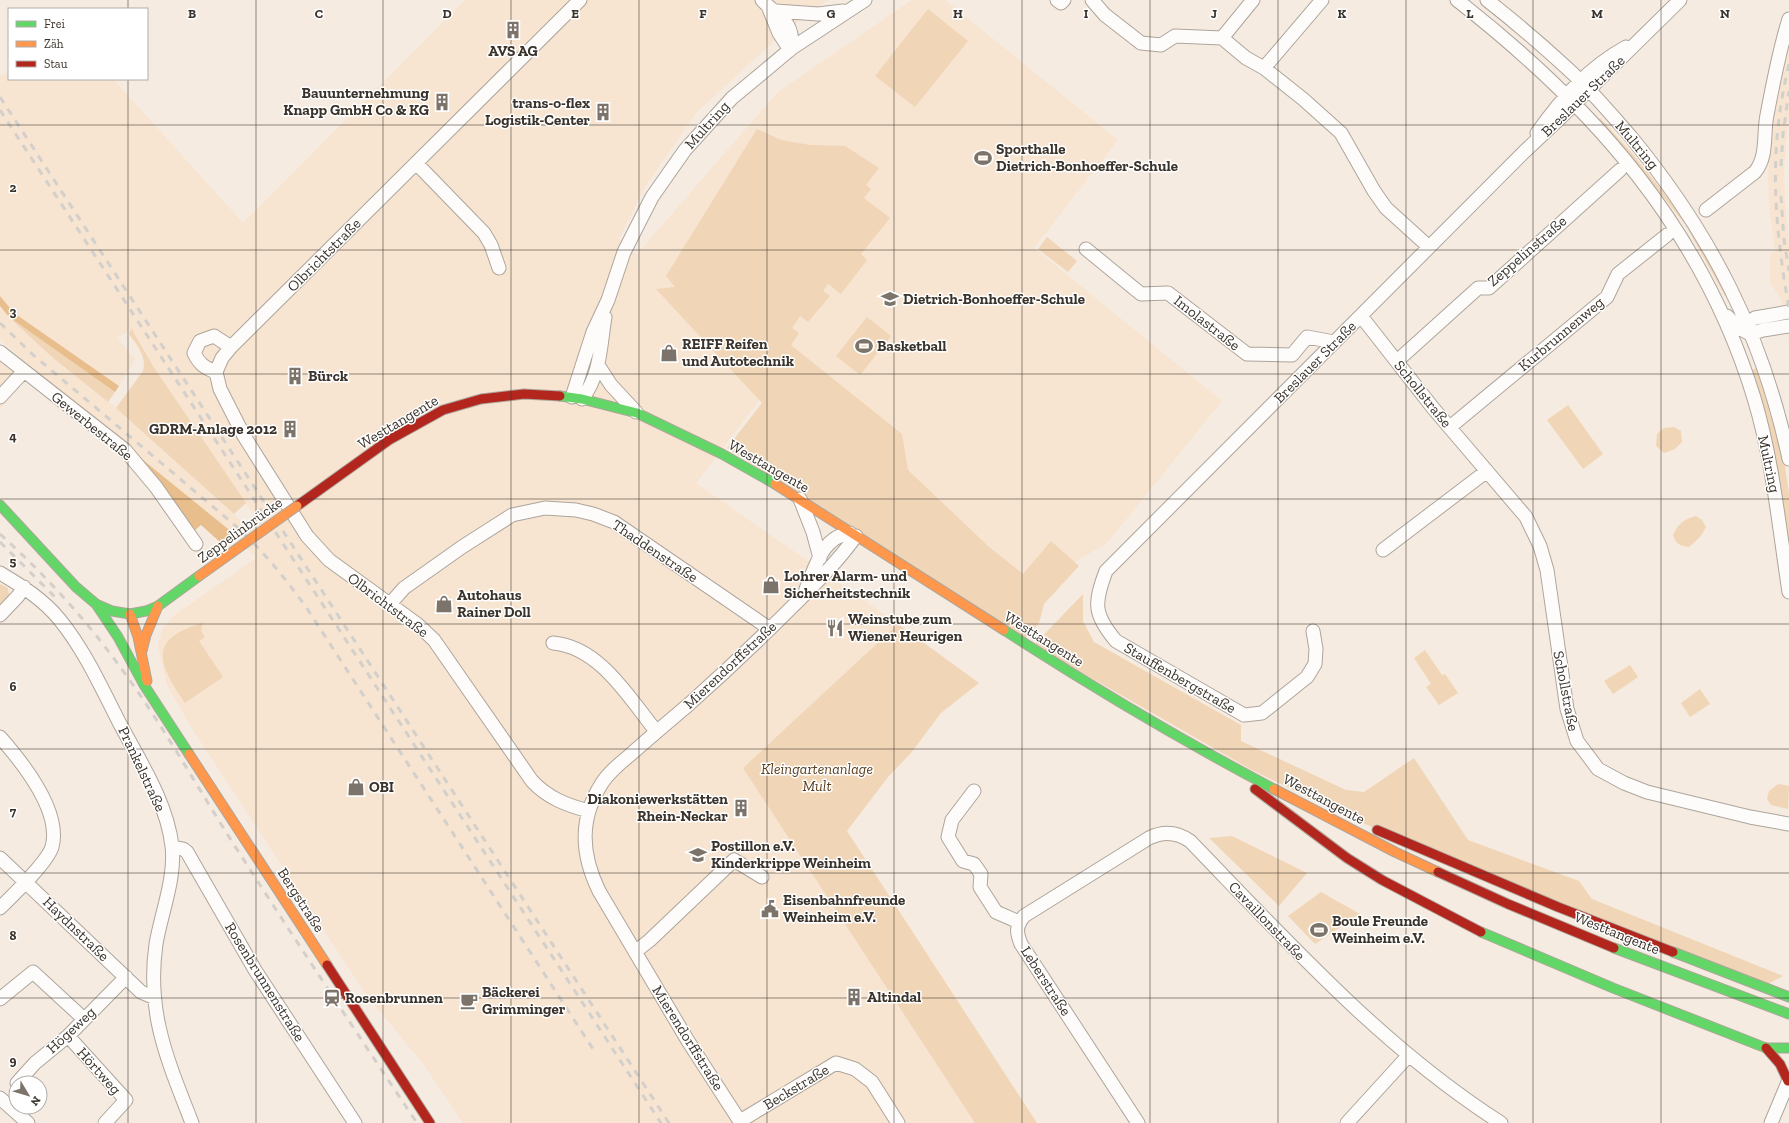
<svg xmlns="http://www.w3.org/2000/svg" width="1789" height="1123" font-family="'Zilla Slab',serif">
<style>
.built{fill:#f7e4d1}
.green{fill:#f0d5b7}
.forest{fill:#e8be8d}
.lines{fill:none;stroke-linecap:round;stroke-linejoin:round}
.street-casing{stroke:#ada59c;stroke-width:15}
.fast-casing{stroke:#ada59c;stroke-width:11}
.slow-casing{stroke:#ada59c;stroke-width:11}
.jam-casing{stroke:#ada59c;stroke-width:11}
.street{stroke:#fefcfa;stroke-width:13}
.fast{stroke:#63d668;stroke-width:9}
.slow{stroke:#ff974d;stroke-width:9}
.jam{stroke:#b3261e;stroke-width:9}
.rail{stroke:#d3d0cc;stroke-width:3;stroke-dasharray:7 7;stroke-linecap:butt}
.slow-bridge-casing{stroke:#ada59c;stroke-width:11;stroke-linecap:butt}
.slow-bridge{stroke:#ff974d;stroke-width:9}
.grid{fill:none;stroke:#3a332b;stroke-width:1;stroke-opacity:0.55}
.labels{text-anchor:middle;stroke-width:3;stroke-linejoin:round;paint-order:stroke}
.poi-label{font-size:15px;font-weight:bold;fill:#3a332b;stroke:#fff;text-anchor:start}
.street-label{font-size:15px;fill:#3a332b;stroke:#fff}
.park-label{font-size:15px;font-style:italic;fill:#5b3e1d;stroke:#fff}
.grid-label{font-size:13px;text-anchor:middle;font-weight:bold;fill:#3a332b;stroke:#fff;stroke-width:3;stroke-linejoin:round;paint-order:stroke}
</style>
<rect width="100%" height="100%" fill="#f6ebe0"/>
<path class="built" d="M465,0H828L785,31L697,112L644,188L619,239L637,254L778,92L912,0H945L1118,140L1034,248L1222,401L1107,543L1035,585L761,398L696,483L898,624L743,768L975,1123H463L424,1065L365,993L191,727L167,685L158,646L162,629L176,614L256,558L233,533L33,371L0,409V348L21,358L0,339V306L52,357L116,408L246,525L256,518L153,366L131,329L117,338L135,359L119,386L14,313L0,296V74L2,76L9,70V79H113L243,223Z
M1789,38V115L1784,167L1785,204L1789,241V342L1781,299L1770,282V255L1775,251L1769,204L1768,175L1775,98Z"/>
<path class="green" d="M928,9L968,41L915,107L875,76Z
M1600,118L1631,152L1688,223L1728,294L1725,296L1685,224L1629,154L1598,120Z
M757,129L781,140L810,145L845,146L879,168L866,185L871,189L864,198L890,218L861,254L867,260L841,294L828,284L823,291L830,296L808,322L800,316L792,328L799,333L791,345L902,434L908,470L988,546L1023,574L1051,541L1079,566L1044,604L1039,623L1024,640L727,448L762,403L656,289L675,287L666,276Z
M1047,237L1077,261L1068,272L1038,249Z
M9,317L115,392L108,402L52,357Z
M867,317L891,336L860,375L836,356Z
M131,328L153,366L246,503L234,514L116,408L143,371C147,357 137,345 129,334Z
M1759,367L1784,459L1789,494V548L1751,370Z
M1568,405L1603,454L1583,469L1547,420Z
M1674,427L1681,431L1682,442L1675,449L1664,453L1656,446L1657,434L1664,428Z
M1696,516L1702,520L1706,527L1701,536L1689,547C1680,546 1676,544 1673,535C1678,524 1684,519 1696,516Z
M0,584L8,588L10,601L0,612Z
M1083,594V621L1094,642L1241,725V741L1346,790L1364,792L1414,758L1468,840L1579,881L1592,899L1783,976L1766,985L1405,841L1344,815L1250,769L1034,645Z
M203,622L201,631L205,637L199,641L223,677L185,703C175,688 151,656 170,639C179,630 192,627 203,622Z
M898,624L979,683L941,713L911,753L888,777L847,831L1037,1123H975L743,768Z
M1425,650L1442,675L1445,674L1458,693L1439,705L1426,687L1431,684L1414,658Z
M1630,665L1638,677L1613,694L1604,681Z
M1700,689L1710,704L1690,717L1681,703Z
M1778,784L1789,786L1788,809L1771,805L1767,799L1769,791Z
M1232,836L1307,873L1279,906L1209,838Z
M1321,892L1360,914L1315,944L1288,916Z"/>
<path class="forest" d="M0,296L14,313L119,386L115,392L9,317L0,306Z
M127,447L233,533L221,543L201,525L194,531Z"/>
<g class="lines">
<g class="street-casing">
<path id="street" d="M580,0L231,347L222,358L216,372L220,389L244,436L307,536L329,560L417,624L434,640L532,781C548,798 566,805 589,811
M762,0C779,18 793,19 792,48
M1057,0L1061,3L1064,0
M1092,0L1105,15L1141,43L1161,45L1175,36L1222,38L1246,58L1264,68L1303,99L1341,133L1374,191L1386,208L1429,247
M1457,0C1594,107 1702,228 1754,398C1773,461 1779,527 1789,592
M1487,0C1515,22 1542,45 1568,69C1591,90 1611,114 1631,137C1711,234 1763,336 1789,459
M768,6L779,33L790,50
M776,11L818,14L843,11
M1222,38L1253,0
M1264,68L1322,0
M1537,133C1562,98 1588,68 1626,47
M416,163L484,233L491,245L499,268
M1706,210L1755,172C1768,156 1763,134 1767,115C1773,83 1779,51 1789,19
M1086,249L1141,294L1168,293L1247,354L1292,355L1307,337L1334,342
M1361,316L1433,408L1526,517L1540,546L1547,570L1567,709L1577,741L1598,769L1624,783L1647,792L1750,817L1789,824
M1727,316L1739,328L1750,334L1763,330L1789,326
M1740,327L1755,318L1789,312
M0,352L125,450L156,487L196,544
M1397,361L1478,288H1489L1620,170
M598,365L611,385L636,412
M216,372C205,368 199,364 194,353L200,341L214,336L231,347
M0,397L24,371
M572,397L593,332L608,300L624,252L652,197L685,150L732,98L761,74L792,48L865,0
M582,399C601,374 600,347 605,317
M1450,427L1607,297L1618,274L1667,235
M800,499L813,532L820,558
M1383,550L1487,471
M0,573C22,586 44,600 60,620C85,651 101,687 119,722C139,760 167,802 172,846C176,877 161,914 156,944C146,1013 168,1061 192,1123
M806,589C816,566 822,537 850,533
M390,604L404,588L462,547L512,515L545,508L576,510L593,514L614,522L770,629
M0,615L18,596L24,587
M1313,631L1316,649L1315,664L1307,677L1262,713L1244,715L1116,641C1093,614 1094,603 1106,571L1524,152L1558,120L1680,0
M553,643C600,647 629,698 656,731
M0,737C22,762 62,811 52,847C47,863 12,896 0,908
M974,791L952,820L948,837L963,861L974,864L981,874L980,887L996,912L1019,922
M173,847L183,849L187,852L255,970L355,1123
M0,858L141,992L153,997
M635,952L650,940L734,860L762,877
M0,999L33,972L84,1019
M68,1036L126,1100L105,1123
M17,1083L35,1063L68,1036L126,977
M0,1098L28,1123
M740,1121L836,1063L855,1069L872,1082L898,1123
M741,1123L688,1041L599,891C581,854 579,819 602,783C609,772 620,763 630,755C649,738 668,722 687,706C724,673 760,639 795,604C817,582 838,561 856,536
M1138,1123L1021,944C1016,932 1016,926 1024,916L1149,838C1163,831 1177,832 1190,841C1287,941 1382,1047 1501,1123
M1347,1123L1409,1055
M1771,1123L1789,1080"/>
</g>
<g class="fast-casing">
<path id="fast" d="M560,396L582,399L637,413L722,454L775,484
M0,505L76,587L96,604L112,611L130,614L146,611L158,606L199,576
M96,604L118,637L144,685L189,754
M1004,630C1092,687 1181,740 1274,789
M1481,932L1613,988L1766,1048H1789
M1614,948L1789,1014
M1673,952L1789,997"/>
</g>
<g class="slow-casing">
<path id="slow" d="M775,484L1004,630
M130,614L138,637L147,681
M142,651L146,635L158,606
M189,754L327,965
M1274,789L1395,852L1438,872"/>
</g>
<g class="jam-casing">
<path id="jam" d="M297,506L389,440L443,410L481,399L524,394L560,396
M1255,789L1347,858L1382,880L1481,932
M1377,830L1558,907L1673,952
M1438,872L1508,904L1614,948
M327,965L430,1123
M1766,1048L1780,1064L1788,1081"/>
</g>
<use href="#street" class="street"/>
<use href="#fast" class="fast"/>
<use href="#slow" class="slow"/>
<use href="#jam" class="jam"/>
<path class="rail" d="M1789,64C1768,152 1774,221 1789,309
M0,97L669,1123
M0,110L661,1123
M1781,166L1783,134L1789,91
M1781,196L1784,240L1789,271
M0,323L31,353L237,527C263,551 285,578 306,607L595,1052
M0,534C42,572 81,614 115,660C158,717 193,780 231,840C292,935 354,1029 417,1123
M0,542L55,597"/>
<g class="slow-bridge-casing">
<path id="slow-bridge" d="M199,576L297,506"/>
</g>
<use href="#slow-bridge" class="slow-bridge"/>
</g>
<path class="grid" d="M128,0V9M256,0V1123M383,0V1123M511,0V1123M639,0V1123M767,0V1123M894,0V1123M1022,0V1123M1150,0V1123M1278,0V1123M1406,0V1123M1533,0V1123M1661,0V1123M128,79V1123M0,125H1789M0,250H1789M0,374H1789M0,499H1789M0,624H1789M0,749H1789M0,873H1789M0,998H1789"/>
<defs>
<g id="building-bare" transform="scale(1.38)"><path d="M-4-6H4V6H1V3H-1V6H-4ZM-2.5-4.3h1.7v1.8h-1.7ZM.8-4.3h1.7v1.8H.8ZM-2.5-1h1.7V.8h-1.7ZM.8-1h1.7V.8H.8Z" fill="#7c736a" stroke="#fff" stroke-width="2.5" paint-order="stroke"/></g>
<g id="stadium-bare" transform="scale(1.38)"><path d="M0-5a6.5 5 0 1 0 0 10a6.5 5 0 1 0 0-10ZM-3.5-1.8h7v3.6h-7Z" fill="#7c736a" stroke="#fff" stroke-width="2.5" paint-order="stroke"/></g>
<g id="school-bare" transform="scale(1.38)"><path d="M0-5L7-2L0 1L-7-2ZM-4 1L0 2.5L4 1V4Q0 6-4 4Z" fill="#7c736a" stroke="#fff" stroke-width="2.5" paint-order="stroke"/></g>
<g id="shop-bare" transform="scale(1.38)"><path d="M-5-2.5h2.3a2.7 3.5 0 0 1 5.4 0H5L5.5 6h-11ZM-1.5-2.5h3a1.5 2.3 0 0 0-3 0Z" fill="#7c736a" stroke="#fff" stroke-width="2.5" paint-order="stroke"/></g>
<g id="restaurant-bare" transform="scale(1.38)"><path d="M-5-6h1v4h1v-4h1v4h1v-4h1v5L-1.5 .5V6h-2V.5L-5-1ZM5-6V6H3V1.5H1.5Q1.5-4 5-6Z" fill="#7c736a" stroke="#fff" stroke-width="2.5" paint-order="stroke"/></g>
<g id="civic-bare" transform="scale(1.38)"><path d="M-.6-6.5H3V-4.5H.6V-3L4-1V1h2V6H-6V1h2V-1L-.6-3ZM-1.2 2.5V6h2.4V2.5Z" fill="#7c736a" stroke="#fff" stroke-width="2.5" paint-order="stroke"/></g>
<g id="station-bare" transform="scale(1.38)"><path d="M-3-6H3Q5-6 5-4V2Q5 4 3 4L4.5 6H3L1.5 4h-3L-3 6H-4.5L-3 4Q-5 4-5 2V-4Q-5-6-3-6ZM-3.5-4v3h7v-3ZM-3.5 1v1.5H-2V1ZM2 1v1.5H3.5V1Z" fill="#7c736a" stroke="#fff" stroke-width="2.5" paint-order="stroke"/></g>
<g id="cafe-bare" transform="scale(1.38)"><path d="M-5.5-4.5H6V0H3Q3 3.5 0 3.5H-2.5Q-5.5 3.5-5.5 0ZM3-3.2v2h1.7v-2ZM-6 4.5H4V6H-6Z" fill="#7c736a" stroke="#fff" stroke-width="2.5" paint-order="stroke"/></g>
</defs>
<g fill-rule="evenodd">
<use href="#building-bare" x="513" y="30"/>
<use href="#building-bare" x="442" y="102"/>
<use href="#building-bare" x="603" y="112"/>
<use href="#stadium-bare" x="983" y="158"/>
<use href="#school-bare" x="890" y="299"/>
<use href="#stadium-bare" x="864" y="346"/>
<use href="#shop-bare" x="669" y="353"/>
<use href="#building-bare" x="295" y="376"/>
<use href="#building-bare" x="290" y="429"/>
<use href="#shop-bare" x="771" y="585"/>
<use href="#shop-bare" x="444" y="604"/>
<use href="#restaurant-bare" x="835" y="628"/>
<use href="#shop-bare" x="356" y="787"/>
<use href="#building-bare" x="741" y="808"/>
<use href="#school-bare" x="698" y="855"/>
<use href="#civic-bare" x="770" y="909"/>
<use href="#stadium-bare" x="1319" y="930"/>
<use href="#building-bare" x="854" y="997"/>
<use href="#station-bare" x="332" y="998"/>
<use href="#cafe-bare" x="469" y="1001"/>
</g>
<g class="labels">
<g class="poi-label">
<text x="513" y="56" text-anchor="middle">AVS AG</text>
<text x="429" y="98" text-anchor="end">Bauunternehmung<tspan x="429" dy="17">Knapp GmbH Co &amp; KG</tspan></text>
<text x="590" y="108" text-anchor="end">trans-o-flex<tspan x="590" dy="17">Logistik-Center</tspan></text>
<text x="996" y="154">Sporthalle<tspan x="996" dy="17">Dietrich-Bonhoeffer-Schule</tspan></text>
<text x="903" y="304">Dietrich-Bonhoeffer-Schule</text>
<text x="682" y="349">REIFF Reifen<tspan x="682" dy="17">und Autotechnik</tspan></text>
<text x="877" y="351">Basketball</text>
<text x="308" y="381">Bürck</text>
<text x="277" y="434" text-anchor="end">GDRM-Anlage 2012</text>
<text x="784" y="581">Lohrer Alarm- und<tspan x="784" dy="17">Sicherheitstechnik</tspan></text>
<text x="457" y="600">Autohaus<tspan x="457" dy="17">Rainer Doll</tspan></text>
<text x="848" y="624">Weinstube zum<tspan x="848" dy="17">Wiener Heurigen</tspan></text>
<text x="369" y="792">OBI</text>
<text x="728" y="804" text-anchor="end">Diakoniewerkstätten<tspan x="728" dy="17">Rhein-Neckar</tspan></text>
<text x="711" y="851">Postillon e.V.<tspan x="711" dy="17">Kinderkrippe Weinheim</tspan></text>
<text x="783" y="905">Eisenbahnfreunde<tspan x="783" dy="17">Weinheim e.V.</tspan></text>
<text x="1332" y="926">Boule Freunde<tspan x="1332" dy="17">Weinheim e.V.</tspan></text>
<text x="482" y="997">Bäckerei<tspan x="482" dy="17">Grimminger</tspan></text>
<text x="867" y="1002">Altindal</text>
<text x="345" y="1003">Rosenbrunnen</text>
</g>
<g class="street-label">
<text transform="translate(1583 96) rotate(-44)" y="5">Breslauer Straße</text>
<text transform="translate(707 125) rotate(-48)" y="5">Multring</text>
<text transform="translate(1637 145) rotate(50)" y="5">Multring</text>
<text transform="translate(1527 251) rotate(-41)" y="5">Zeppelinstraße</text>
<text transform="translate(324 255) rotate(-45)" y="5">Olbrichtstraße</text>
<text transform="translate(1207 323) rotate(38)" y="5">Imolastraße</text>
<text transform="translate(1561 334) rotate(-40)" y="5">Kurbrunnenweg</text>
<text transform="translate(1315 362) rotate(-45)" y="5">Breslauer Straße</text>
<text transform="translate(1423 394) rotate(51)" y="5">Schollstraße</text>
<text transform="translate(398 422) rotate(-31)" y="5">Westtangente</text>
<text transform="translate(92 426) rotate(39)" y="5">Gewerbestraße</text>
<text transform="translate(1769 464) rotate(78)" y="5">Multring</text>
<text transform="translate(769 466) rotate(30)" y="5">Westtangente</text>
<text transform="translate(240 530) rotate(-36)" y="5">Zeppelinbrücke</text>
<text transform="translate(655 551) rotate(34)" y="5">Thaddenstraße</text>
<text transform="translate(388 605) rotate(37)" y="5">Olbrichtstraße</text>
<text transform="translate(1044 639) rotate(32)" y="5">Westtangente</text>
<text transform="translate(730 665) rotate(-43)" y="5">Mierendorffstraße</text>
<text transform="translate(1180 678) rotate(30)" y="5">Stauffenbergstraße</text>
<text transform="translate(1566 691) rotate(79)" y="5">Schollstraße</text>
<text transform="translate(142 769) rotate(65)" y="5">Prankelstraße</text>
<text transform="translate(1324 799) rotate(28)" y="5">Westtangente</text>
<text transform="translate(301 900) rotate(57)" y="5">Bergstraße</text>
<text transform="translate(1267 921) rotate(46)" y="5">Cavaillonstraße</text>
<text transform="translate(76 929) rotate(44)" y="5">Haydnstraße</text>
<text transform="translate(1617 933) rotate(22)" y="5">Westtangente</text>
<text transform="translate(1046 981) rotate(57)" y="5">Leberstraße</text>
<text transform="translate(265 982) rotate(58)" y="5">Rosenbrunnenstraße</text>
<text transform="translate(71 1030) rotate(-43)" y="5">Högeweg</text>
<text transform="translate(688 1038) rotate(58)" y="5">Mierendorffstraße</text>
<text transform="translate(99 1071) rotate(48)" y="5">Hörtweg</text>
<text transform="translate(796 1087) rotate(-31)" y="5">Beckstraße</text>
</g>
<g class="park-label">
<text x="817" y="774">Kleingartenanlage<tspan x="817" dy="17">Mult</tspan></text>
</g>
</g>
<g class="grid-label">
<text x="192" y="18">B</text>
<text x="319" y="18">C</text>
<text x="447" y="18">D</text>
<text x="575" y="18">E</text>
<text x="703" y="18">F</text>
<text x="831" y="18">G</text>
<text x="958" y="18">H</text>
<text x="1086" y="18">I</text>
<text x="1214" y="18">J</text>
<text x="1342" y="18">K</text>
<text x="1470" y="18">L</text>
<text x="1597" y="18">M</text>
<text x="1725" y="18">N</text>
<text x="13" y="192">2</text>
<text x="13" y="316">3</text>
<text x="13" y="441">4</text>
<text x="13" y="566">5</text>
<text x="13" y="691">6</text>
<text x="13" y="816">7</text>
<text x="13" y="940">8</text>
<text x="13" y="1065">9</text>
</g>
<rect x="8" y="8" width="140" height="72" fill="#ffffff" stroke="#b0adaa"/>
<rect x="16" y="21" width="20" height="6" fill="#63d668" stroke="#b0adaa"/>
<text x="44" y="28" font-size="12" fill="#3a332b">Frei</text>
<rect x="16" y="41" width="20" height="6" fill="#ff974d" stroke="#b0adaa"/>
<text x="44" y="48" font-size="12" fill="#3a332b">Zäh</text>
<rect x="16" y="61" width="20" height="6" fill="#b3261e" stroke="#b0adaa"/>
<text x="44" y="68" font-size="12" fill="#3a332b">Stau</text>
<g transform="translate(28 1095) rotate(128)"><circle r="19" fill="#ffffff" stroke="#b0adaa"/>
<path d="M0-3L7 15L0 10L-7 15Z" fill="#7c736a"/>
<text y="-6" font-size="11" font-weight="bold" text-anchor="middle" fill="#3a332b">N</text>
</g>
</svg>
